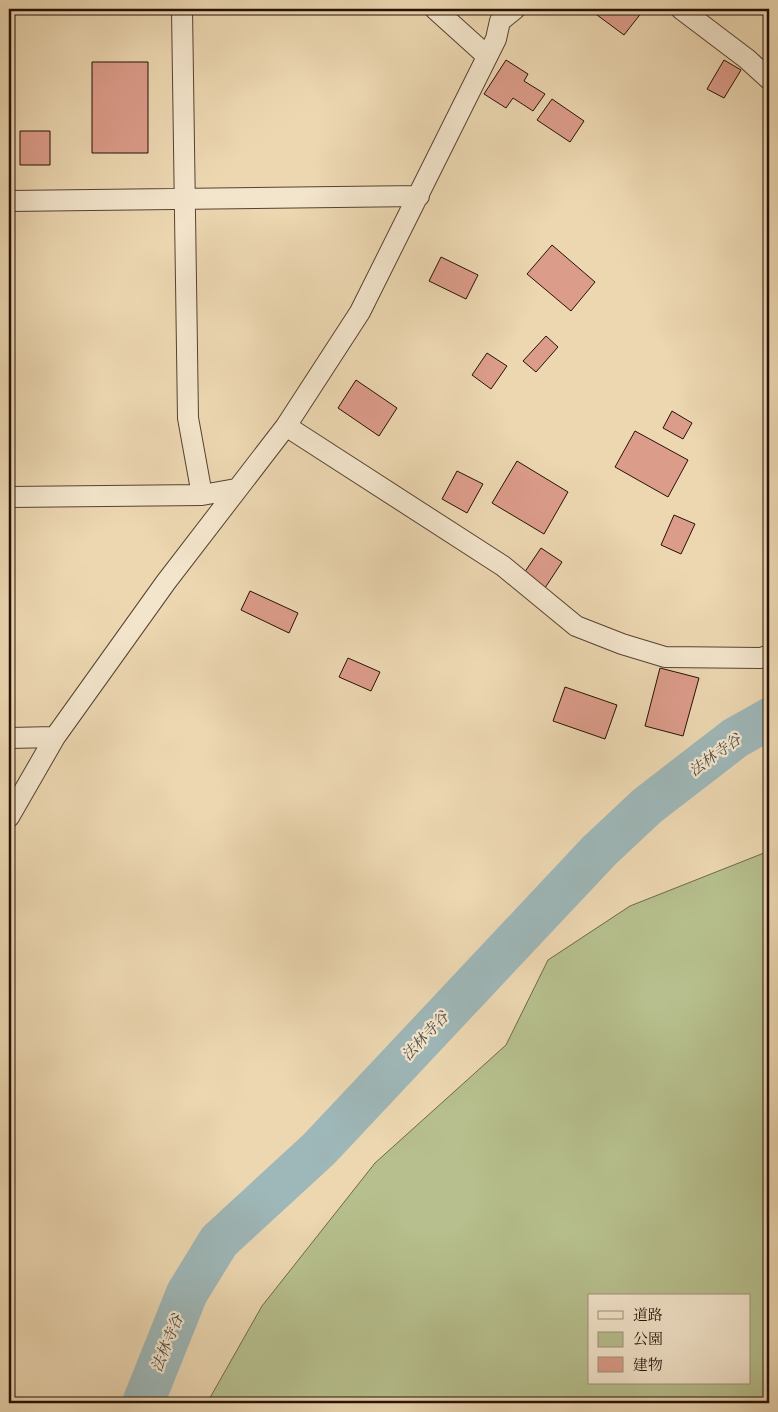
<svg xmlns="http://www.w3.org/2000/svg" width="778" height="1412" font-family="'IM FELL Great Primer','Noto Serif JP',serif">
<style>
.green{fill:#b6bf8d;stroke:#6e684a;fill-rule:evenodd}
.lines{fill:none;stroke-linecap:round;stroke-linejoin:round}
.river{stroke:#9eb7b8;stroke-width:42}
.building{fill:#dc9c8a;stroke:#251106}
.minor-casing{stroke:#574231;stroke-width:22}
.minor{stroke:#f3e5cc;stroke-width:20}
.labels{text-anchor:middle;stroke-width:4.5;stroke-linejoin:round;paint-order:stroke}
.water-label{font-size:15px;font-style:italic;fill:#4f4b44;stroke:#f3e5cc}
</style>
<rect width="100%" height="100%" fill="#ecd7b1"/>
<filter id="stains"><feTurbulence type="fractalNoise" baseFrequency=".004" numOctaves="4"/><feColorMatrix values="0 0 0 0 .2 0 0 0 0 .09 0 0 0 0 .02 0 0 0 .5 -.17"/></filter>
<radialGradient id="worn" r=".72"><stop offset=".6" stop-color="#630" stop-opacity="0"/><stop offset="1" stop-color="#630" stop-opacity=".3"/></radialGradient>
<path class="green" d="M769,851V1403H207L262,1306L375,1163L506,1045L548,960L630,906ZM589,1296H749V1383H589Z"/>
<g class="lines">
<path class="river" d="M143,1403L187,1293L219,1241L319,1149L599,851L647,806L735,738L769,719"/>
</g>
<path class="building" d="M589,9H638L642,12L624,35Z
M506,60L528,74L524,81L545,94L533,111L513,98L506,108L484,94Z
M724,60L741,70L724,98L707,89Z
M92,62H148V153H92Z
M552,99L584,121L570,142L537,120Z
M20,131H50V165H20Z
M552,245L595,282L571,311L527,274Z
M441,257L478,275L466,299L429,281Z
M546,336L558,347L536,372L523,361Z
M487,353L507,366L491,389L472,375Z
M356,380L397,408L379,436L338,408Z
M672,411L692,423L683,439L663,428Z
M635,431L688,460L668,497L615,467Z
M517,461L568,492L544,534L492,503Z
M457,471L483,484L467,513L442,499Z
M674,515L695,524L681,554L661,545Z
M541,548L562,562L541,594L520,579Z
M250,591L298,613L289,633L241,610Z
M348,658L380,672L371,691L339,677Z
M660,668L699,678L683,736L645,726Z
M565,687L617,705L605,739L553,721Z"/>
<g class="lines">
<g class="minor-casing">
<path id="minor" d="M182,9L188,418L202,495
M435,9L487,56
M681,9L747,59L769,79
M9,201L419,196
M286,426L503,566L576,626L622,644L665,657L761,658L769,655
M9,497L202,495L236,489
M9,738L55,737
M9,817L55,737L166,582L286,426L360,312L496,39L500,21L515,9"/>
</g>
<use href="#minor" class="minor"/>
</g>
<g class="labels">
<g class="water-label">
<text transform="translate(715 755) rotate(-36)" y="5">法林寺谷</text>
<text transform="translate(425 1036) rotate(-47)" y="5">法林寺谷</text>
<text transform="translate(167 1343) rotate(-68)" y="5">法林寺谷</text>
</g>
</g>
<rect width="778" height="1412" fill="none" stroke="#ecd7b1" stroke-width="30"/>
<rect x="10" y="10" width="758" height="1392" fill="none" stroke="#251106" stroke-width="2.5"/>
<rect x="15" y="15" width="748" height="1382" fill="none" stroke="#251106"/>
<rect x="588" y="1294" width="162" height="90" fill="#f3e5cc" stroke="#a1907d"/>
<rect x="598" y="1311" width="25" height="8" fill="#f3e5cc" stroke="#a1907d"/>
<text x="633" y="1320" font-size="15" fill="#251106">道路</text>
<rect x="598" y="1332" width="25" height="15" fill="#b6bf8d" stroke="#a1907d"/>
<text x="633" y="1344" font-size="15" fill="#251106">公園</text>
<rect x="598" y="1357" width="25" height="15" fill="#dc9c8a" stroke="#a1907d"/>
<text x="633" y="1370" font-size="15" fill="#251106">建物</text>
<rect width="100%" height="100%" filter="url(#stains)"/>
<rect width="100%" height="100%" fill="url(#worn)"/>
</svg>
